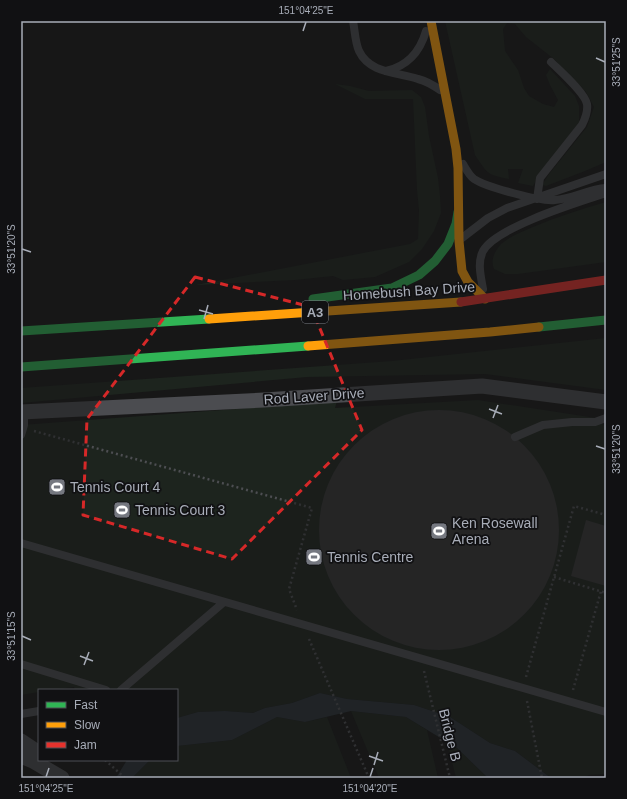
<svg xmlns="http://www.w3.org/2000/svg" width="627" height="799" font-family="Arial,sans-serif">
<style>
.green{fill:#1d241e}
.water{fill:#2a3239}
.building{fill:#353536}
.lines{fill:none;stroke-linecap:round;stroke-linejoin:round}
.path{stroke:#4d4e52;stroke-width:2.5;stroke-dasharray:2 3;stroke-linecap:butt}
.lane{stroke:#4b4c50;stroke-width:8}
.street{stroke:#4b4c50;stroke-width:15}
.fast{stroke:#30b455;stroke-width:9}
.slow{stroke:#ff9f0a;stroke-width:9}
.jam{stroke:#e5322d;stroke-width:9}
.marked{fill:none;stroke:#d62828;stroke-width:3;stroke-dasharray:8 5;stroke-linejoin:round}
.ticks{fill:none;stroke:#a8adb8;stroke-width:1.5}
.labels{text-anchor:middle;stroke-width:3.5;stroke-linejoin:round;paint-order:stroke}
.shield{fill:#111113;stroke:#7b7e86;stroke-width:1}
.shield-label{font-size:13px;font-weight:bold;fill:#a8adb8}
.street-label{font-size:14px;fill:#a8adb8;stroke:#111113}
.poi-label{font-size:14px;fill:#a8adb8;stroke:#111113;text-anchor:start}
.neatline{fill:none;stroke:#a8adb8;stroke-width:1.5}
.ticks-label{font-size:10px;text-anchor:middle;fill:#a8adb8}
</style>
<rect width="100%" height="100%" fill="#171717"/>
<path class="green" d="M445,21H606V162L585,171L546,186L542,185L549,174L587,127L594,107L586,92L554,59L526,37L515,24L507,23L503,29L505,51L518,70L524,88L529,96L543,104L554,107L558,100L550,85L546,75L550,69L575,96L579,106V123L541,171L533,186L518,183L523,169H508L509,179C487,175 487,173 475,155Z
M335,84L350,86L369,91L412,90L421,97L425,107L429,136L438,178L440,196L441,213L434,231L422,249L409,262L375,277L343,280L333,276L295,280L196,285L410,244L418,239L419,210L417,190L413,99H365Z
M606,202V262L518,274H505L494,269C490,260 495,251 501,244C510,236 522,232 533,227C557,217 581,209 606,202Z
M606,338V390L485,374L307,377L21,403V388L392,361Z
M478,400L596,418L606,427V774L589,775L582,778H551L515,751L490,743L450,717L414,705L347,699L320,693L292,703L265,708L253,713L225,711L198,712L177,718V690H75L74,687L52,690H39V692L21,695V425L331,402L337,401L335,408Z
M351,711L406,717L427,730L438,778H379Z
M277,717L305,722L327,717L351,778H132L150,760H177V746L232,740Z
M447,742L457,748L488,778H456Z"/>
<path class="water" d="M320,693L347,699L414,705L450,717L490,743L515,751L551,778H488L457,748L406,717L351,711L305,722L277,717L232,740L177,746V718L198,712L225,711L253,713L265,708L292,703Z
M127,760H150L132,778H116Z"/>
<path class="building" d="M319 530a120 120 0 1 1 240 0a120 120 0 1 1-240 0Z
M586,520L606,526V586L571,576Z"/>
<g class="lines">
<path class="path" d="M34,431L312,508L289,589L297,610
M554,577L606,593
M309,639L369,778
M424,671L450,778
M526,677L574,506L606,515
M573,690L601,591
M527,701L542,778
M105,760L125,778"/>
<path class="lane" d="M353,21C355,31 355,42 359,51C370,74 398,72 418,79C426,81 433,85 440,90
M386,71C408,66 420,52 426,31
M463,164C466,169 469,175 474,179C486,187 541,202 555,200C573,199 588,189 606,188
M537,199L540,178L582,125C585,119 588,111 587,104C585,93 560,71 551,62
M462,238L488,218L507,208L606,174
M483,289C481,277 477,263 483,251C496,227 579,202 606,193
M21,435L24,425V412
M515,437L543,425L572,422H595L606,418
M21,543L606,712
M21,664L106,690
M121,690L224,602
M21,714L39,711"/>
<path class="street" d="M21,412L264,400L482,386L606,402
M21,741L39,753
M21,756L33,761L62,778"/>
<path class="fast" d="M313,299L392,288L419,275L435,261L448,244L456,224L458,212
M539,327L606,320
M21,331L209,319
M21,367L308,346"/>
<path class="slow" d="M431,21L456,149L458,168L459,241L462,271L468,282L485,299
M209,319L461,302
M308,346L490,332L539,327"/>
<path class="jam" d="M461,302L606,280"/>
</g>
<path d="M0 0H627V799H0ZM195,277L311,307L362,430L232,559L83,515L87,419Z" fill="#171717" fill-opacity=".55" fill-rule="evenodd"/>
<path class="marked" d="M195,277L311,307L362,430L232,559L83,515L87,419Z"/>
<path class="ticks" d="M303,31L306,22M596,58L605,62M22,249L31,252M199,310L213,314M204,319L208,305M489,409L502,414M493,418L498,405M596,446L605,449M22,636L31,640M80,656L93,661M84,665L89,652M369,756L383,761M374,765L378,752M46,777L49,768M370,777L373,768"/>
<defs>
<g id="stadium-square" transform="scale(0.9)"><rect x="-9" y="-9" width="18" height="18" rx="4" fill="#757880" stroke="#111113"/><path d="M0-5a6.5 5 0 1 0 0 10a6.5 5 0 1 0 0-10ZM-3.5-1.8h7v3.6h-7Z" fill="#fff"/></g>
</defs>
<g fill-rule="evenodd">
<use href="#stadium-square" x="57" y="487"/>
<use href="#stadium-square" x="122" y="510"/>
<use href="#stadium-square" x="439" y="531"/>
<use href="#stadium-square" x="314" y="557"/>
</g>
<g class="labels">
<rect class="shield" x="302" y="301" width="26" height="22" rx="3"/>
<g class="shield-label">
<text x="315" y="317">A3</text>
</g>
<g class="street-label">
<text transform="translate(409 291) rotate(-4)" y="5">Homebush Bay Drive</text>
<text transform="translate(314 396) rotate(-4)" y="5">Rod Laver Drive</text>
<text transform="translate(450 735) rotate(76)" y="5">Bridge B</text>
</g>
<g class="poi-label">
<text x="70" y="492">Tennis Court 4</text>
<text x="135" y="515">Tennis Court 3</text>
<text x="452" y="528">Ken Rosewall<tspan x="452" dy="16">Arena</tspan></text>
<text x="327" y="562">Tennis Centre</text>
</g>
</g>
<rect width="627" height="799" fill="none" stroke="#111113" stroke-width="44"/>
<rect x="38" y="689" width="140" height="72" fill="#111113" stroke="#4d4f55"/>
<rect x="46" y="702" width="20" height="6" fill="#30b455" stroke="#4d4f55"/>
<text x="74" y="709" font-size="12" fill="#a8adb8">Fast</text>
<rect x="46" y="722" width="20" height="6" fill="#ff9f0a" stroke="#4d4f55"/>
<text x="74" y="729" font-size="12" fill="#a8adb8">Slow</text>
<rect x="46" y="742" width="20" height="6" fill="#e5322d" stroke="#4d4f55"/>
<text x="74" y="749" font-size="12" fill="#a8adb8">Jam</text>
<rect x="22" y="22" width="583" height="755" class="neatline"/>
<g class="ticks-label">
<text x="306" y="14">151°04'25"E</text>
<text transform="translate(616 62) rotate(-90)" y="4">33°51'25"S</text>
<text transform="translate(11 249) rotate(-90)" y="4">33°51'20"S</text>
<text transform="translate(616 449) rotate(-90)" y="4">33°51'20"S</text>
<text transform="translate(11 636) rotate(-90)" y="4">33°51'15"S</text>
<text x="46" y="792">151°04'25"E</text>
<text x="370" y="792">151°04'20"E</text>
</g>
</svg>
